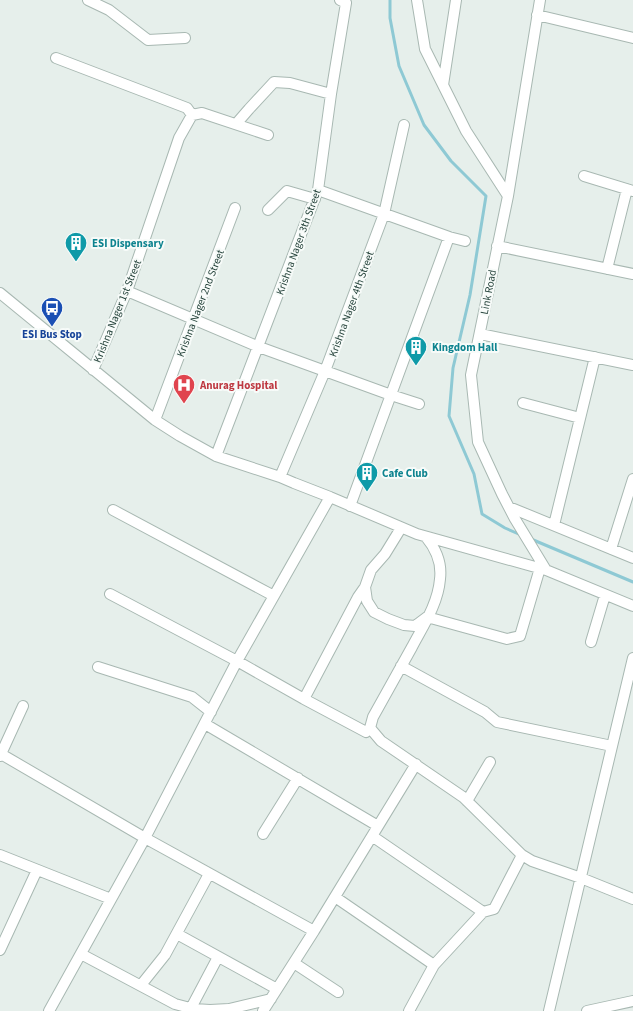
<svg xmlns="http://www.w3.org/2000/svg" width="633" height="1011" font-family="'Source Sans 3',sans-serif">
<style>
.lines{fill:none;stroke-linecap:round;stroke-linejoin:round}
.stream{stroke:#8ec9d4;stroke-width:3}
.minor-casing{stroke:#a8b8b2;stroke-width:12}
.minor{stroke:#fff;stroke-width:10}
.labels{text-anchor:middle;stroke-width:4;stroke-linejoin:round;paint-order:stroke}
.street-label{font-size:11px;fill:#24423a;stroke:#f7fbf9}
.culture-label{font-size:11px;font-weight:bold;fill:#0d838f;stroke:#f7fbf9;text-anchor:start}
.transit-label{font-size:11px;font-weight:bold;fill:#164399;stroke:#f7fbf9}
.health-label{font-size:11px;font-weight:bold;fill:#be3a42;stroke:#f7fbf9;text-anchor:start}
</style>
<rect width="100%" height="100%" fill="#e6efeb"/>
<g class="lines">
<path class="stream" d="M390,0V18L399,66L424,125L451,161L486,196L470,295L453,368L449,416L474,474L482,514L505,528L521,535
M531,539L633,582"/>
<g class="minor-casing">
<path id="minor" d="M88,0L109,10L148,40L185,38
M417,0L425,49L466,131L508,196
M540,0L508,196L471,375L478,442L502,494L515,519L546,570
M537,15L633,38
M56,58L187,108L192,115L202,113L268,135
M443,85L456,0
M236,124L249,109L274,82L290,83L331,94
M584,176L633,191
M318,190L449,237L465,241
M268,210L287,191L315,199
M497,246L633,274
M607,269L627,189
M127,291L259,347L391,395L419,404
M0,293L155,420L180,436L216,456L280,477L294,483L330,497L417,534L546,570L633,606
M480,334L633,365
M93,370L127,291L179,138L192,115
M523,403L580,418
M155,420L235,208
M216,456L318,190L331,94L346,3L340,0
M280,477L325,371L384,214L404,125
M350,506L449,237
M509,507L633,558
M113,510L274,596
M554,525L595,357
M401,528L385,554L371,570L365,587L367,601L374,612L388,619L404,625L415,626L427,617L507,639L520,636L540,568
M426,537C436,549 442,563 440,579C438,604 423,626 412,647C399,670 386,694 373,717L370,728L381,741L463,797L522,855L532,861L581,878L633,899
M611,549L633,479
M110,594L237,661L304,699L366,732L370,728
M591,642L605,595
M401,666L485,712L497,722L612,746
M98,667L192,697L211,712
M304,699L358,597L365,587
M205,724L378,826
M1,754L23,706
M0,756L1,754L145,838L314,931L416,764
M467,801L490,762
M263,834L298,778
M372,836L483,912L494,909L522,855
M0,855L111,899
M335,897L434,965L483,912
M177,934L277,989
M0,950L37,870
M81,954L175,1004L194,1009L210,1010L229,1009L271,999
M294,963L338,992
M141,985L165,955L209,874
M191,1008L218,957
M49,1011L145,838L237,661L330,497
M263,1011L314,931
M409,1011L434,965
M549,1011L633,658
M587,1011L633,1001"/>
</g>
<use href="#minor" class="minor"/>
</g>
<defs>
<g id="building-pin" transform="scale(1.15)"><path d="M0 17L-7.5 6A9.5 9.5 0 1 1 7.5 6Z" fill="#0f9aa8" stroke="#f7fbf9"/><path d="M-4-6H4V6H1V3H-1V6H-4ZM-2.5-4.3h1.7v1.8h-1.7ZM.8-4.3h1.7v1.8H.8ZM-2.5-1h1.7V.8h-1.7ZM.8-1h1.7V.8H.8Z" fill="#fff"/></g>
<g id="bus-pin" transform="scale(1.15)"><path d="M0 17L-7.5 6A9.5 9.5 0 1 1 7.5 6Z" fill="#1a4fb4" stroke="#f7fbf9"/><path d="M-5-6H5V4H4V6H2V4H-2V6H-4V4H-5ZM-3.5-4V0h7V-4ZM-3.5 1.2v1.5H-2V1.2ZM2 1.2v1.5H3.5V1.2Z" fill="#fff"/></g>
<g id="hospital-pin" transform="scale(1.15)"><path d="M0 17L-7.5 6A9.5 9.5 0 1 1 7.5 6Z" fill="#e0444e" stroke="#f7fbf9"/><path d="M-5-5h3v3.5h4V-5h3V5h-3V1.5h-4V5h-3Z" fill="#fff"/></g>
</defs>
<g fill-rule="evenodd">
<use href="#building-pin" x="76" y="243"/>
<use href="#bus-pin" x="52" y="308"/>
<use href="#building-pin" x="416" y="347"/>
<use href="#hospital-pin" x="184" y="385"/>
<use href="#building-pin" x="367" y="473"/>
</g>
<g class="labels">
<g class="street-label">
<text transform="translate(298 242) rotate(-70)" y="4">Krishna Nager 3th Street</text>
<text transform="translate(488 292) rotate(-79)" y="4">Link Road</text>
<text transform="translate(200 303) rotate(-69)" y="4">Krishna Nager 2nd Street</text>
<text transform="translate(351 304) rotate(-70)" y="4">Krishna Nager 4th Street</text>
<text transform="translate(117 311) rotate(-68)" y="4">Krishna Nager 1st Street</text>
</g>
<g class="culture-label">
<text x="92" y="247">ESI Dispensary</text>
<text x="432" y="351">Kingdom Hall</text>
<text x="382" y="477">Cafe Club</text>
</g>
<g class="transit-label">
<text x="52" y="338">ESI Bus Stop</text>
</g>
<g class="health-label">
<text x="200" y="389">Anurag Hospital</text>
</g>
</g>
</svg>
